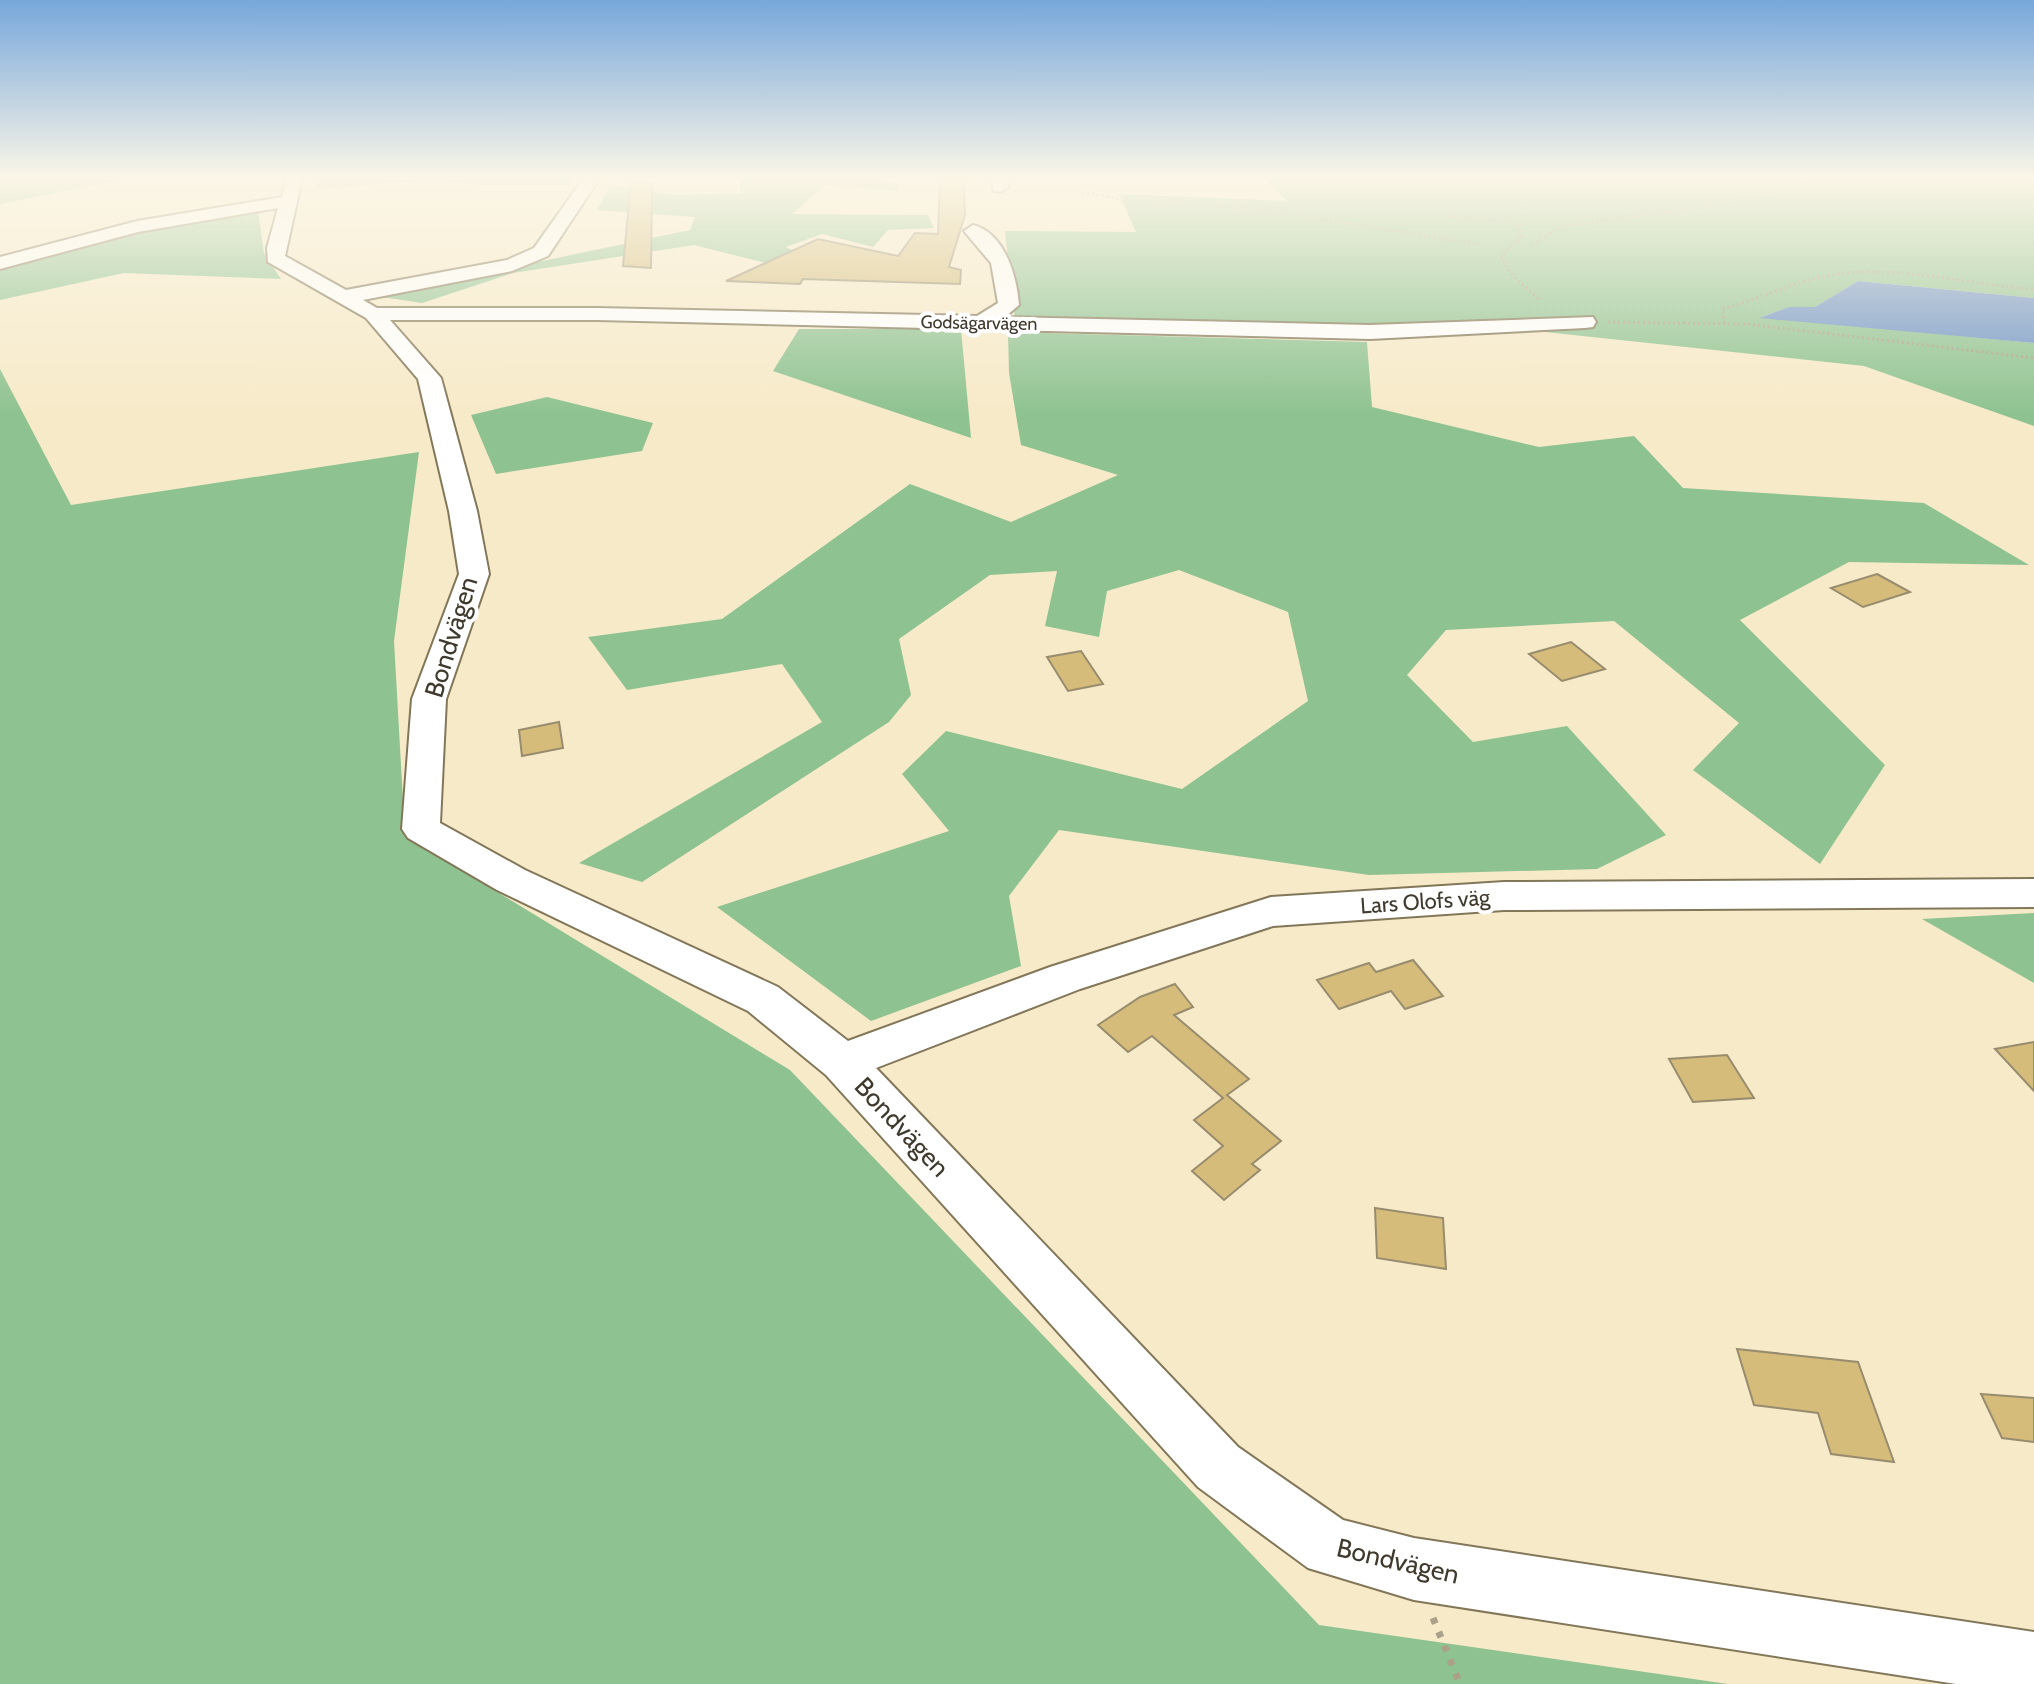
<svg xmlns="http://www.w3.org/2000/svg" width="2034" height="1684" font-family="Cabin,sans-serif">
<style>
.forest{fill:#8ec291}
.water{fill:#6e93c7}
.building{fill:#d5bc7b;stroke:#988c6e;stroke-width:2}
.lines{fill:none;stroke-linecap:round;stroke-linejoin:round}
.street-casing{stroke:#83775a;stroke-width:4}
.path-far1{stroke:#aaa188;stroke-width:3;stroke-dasharray:2 3;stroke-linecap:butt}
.path{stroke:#aaa188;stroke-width:7;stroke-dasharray:6 9;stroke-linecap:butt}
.street{fill:#fff;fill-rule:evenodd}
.labels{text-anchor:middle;stroke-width:8;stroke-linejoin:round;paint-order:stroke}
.far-street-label{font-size:18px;fill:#3f3a2d;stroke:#fff}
.street-label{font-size:22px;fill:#3f3a2d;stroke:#fff}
.near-street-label{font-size:26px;fill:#3f3a2d;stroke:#fff}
</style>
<rect width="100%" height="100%" fill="#f7eac9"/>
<path class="forest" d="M0,179H124L0,204Z
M320,179H574L569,185H479L431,180L315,189Z
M740,179H881L900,185L897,191L825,185L792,214L928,215L934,228L888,230L873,247L822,234L786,247L810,260L766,263L694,245L513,273L422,303L375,296L690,230L695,217L597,210L610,185L674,195L740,193Z
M1265,179H2034V298L1858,281L1815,307H1789L1761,317L2034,343V426L1864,366L1545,332L1015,320L1005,231L1136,232L1119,194L1287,201Z
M258,211L264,253L281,279L124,273L0,300V269L190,221Z
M799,329H961L971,438L773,371Z
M1008,332L1367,342L1372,407L1539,447L1634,436L1683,488L1924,503L2029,565L1849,562L1740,620L1885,765L1820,864L1693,770L1739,723L1614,621L1446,630L1407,675L1473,742L1567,726L1666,835L1597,869L1369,875L1059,830L1009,896L1021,966L871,1021L717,907L949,831L902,774L946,731L1182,789L1308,701L1288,612L1179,570L1107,591L1099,637L1045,626L1057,571L990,575L899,639L911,695L889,722L642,882L579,863L822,722L782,664L627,690L588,637L722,619L910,484L1011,522L1118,475L1021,445L1009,373Z
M0,369L71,505L419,452L394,641L405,836L790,1070L1319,1625L1728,1684H0Z
M547,397L653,423L642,451L496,474L471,415Z
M2034,913V983L1922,919Z"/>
<path class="water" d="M1858,281L2034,298V343L1759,318L1789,307H1815Z"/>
<path class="building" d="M940,178H964L965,215L949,267L961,270L960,284L803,279L800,284L726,281L818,239L898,256L915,233L938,234Z
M631,182L652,183L651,268L623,266Z
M1877,574L1910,592L1863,607L1831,588Z
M1571,642L1605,669L1562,681L1529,654Z
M1081,651L1103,684L1068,691L1047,657Z
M559,722L563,748L522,756L519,730Z
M1413,960L1443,996L1405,1009L1391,991L1339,1009L1317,980L1369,963L1376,972Z
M1175,984L1193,1007L1174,1015L1249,1079L1227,1095L1281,1141L1252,1164L1260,1170L1224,1200L1192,1171L1223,1146L1194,1120L1223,1098L1152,1036L1128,1052L1098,1025L1140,997Z
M2034,1042V1091L1995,1049Z
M1727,1055L1754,1098L1693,1102L1669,1059Z
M1375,1208L1443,1218L1446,1269L1377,1258Z
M1737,1349L1858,1362L1894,1462L1831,1454L1818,1413L1754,1405Z
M1981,1394L2034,1398V1442L2002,1438Z"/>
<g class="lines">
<g class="street-casing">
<path id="street" d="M286,179H302L285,256L346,290L507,260L534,248L583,179H599L548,256L512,271L363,300L377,308H597L977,316L998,303L991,263L964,231L973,225C1005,233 1017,277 1019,305L1005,317L1370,325L1593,317L1596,322L1593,327L1585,328L1370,339L597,320H390L441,378L477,511L489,574L446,699L440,823L525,870L778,987L848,1041L1050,967L1271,897L1504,882L2034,879V907L1504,910L1273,926L1080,989L876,1068L1238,1447L1343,1520L1414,1538L2034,1632V1684H1956L1414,1600L1308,1568L1198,1487L826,1075L748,1011L497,890L408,838L402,829L412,699L459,574L449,511L418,379L366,318L268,262L267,248L278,208L138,232L0,269V257L137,221L282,197Z
M990,179H1006L1009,187L1000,192L994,191Z"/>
</g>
<path class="path-far1" d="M1082,192L1121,199L1252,208L1477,244
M1449,216L1508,221L1519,227L1521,237L1501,256L1510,273L1540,300
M1532,245L1560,227L1698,207L1795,187L1805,179
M1608,322L1747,324L2034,358
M1725,323L1722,309C1763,298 1803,277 1845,273C1908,267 1971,285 2034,289"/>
<path class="path" d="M1433,1618L1460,1684"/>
<use href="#street" class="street"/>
</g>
<linearGradient id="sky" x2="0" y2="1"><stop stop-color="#77a7db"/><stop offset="0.43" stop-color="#fbf6e7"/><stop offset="1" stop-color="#fbf6e7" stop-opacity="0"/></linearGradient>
<rect width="2034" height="414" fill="url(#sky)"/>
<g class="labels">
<g class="far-street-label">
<text transform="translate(979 323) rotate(1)" y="6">Godsägarvägen</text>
</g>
<g class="street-label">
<text transform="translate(1425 901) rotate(-4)" y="8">Lars Olofs väg</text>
</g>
<g class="near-street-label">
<text transform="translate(451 637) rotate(-73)" y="9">Bondvägen</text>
<text transform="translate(902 1127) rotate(47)" y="9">Bondvägen</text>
<text transform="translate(1398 1561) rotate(13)" y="9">Bondvägen</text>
</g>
</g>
</svg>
